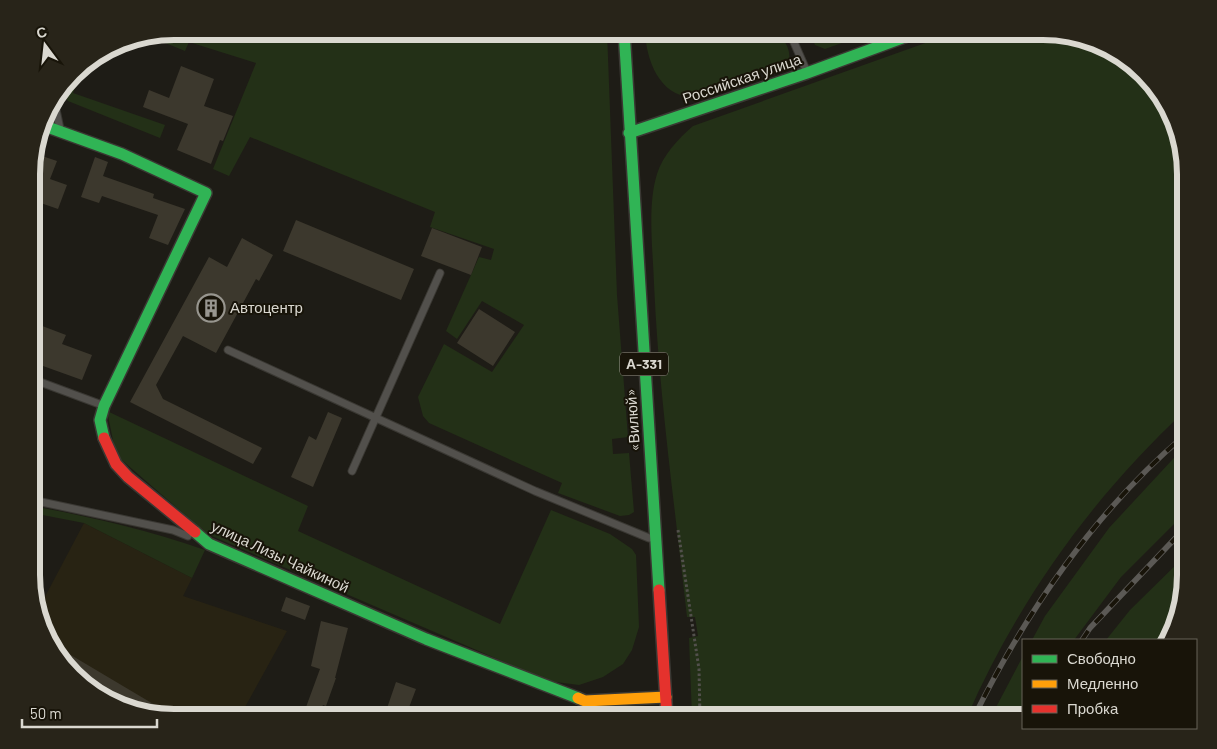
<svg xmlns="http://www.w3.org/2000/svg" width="1217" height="749" font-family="Barlow,sans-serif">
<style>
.built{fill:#282313}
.green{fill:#233017}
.building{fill:#3c382d}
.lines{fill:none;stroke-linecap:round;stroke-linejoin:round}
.lane-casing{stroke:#3a3833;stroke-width:9}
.fast-casing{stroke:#3a3833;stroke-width:14}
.slow-casing{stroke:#3a3833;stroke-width:14}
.jam-casing{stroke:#3a3833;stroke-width:14}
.path{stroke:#52504c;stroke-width:3;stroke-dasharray:2.5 2.5;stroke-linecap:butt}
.lane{stroke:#52504c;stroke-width:7}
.fast{stroke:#30b455;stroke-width:11}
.slow{stroke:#ff9f0a;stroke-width:11}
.jam{stroke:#e5322d;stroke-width:11}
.rail-casing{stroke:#5b5955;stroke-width:5.5}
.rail{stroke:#181409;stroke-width:4;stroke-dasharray:11;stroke-linecap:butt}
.labels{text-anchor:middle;stroke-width:4;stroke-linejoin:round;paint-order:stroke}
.shield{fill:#181409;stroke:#a09d94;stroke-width:1}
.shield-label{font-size:14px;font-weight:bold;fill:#dad8d0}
.street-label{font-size:15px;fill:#dad8d0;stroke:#181409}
.poi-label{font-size:15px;fill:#dad8d0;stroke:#181409;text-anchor:start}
.rim{fill:none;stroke:#dad8d0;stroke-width:6}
</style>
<rect width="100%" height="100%" fill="#1e1c16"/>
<path class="built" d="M84,523L192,578L183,596L287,631L239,718H174L95,694L56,652L58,646L48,640L38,610Z"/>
<path class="green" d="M174,31H607L617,295L628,437L612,439L613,454L629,453L634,512L629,515L620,516L558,493L562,483L429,423L423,416L418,397L444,344L492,372L524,325L482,301L457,339L446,331L479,257L491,260L494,249L430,227L435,212L250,137L229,176L213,169L256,63L189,42L185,51L148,36Z
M645,31H776C785,41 791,48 789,62L692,97C659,96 646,59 645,31Z
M809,31H851L853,39L825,49L815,45Z
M959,31H1043L1122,55L1167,102L1185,164V411C1093,496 1017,602 967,717L692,718L689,638L698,636L695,617H687C675,507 659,396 654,284C653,251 647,206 657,174C663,155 678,139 693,126Z
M84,64L73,93L165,125L160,138L68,101L61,91Z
M107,411L308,506L298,531L500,624L551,510L610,534L632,549L636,555L639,627L632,650L623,664L603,677L579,685L548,681L207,534L116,455Z
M1185,446V513L1121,577L1074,640H1032L1045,616L1109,528Z
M32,506C92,517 148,530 205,550L192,578L84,523L32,513Z
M1185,556V584L1167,640H1106L1130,610Z
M1023,656V717H991L993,713Z"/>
<path class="building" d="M181,66L214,79L204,106L233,116L223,141L220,140L211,164L177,150L188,124L143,107L149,90L169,98Z
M33,153L57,161L50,179L67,185L58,209L32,200Z
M95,157L108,162L103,176L154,194L153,198L185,209L168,245L149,238L158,215L102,196L99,203L81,197Z
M296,220L414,269L401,300L283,251Z
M432,228L482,247L471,275L421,256Z
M242,238L273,255L259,281L256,279L216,353L183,336L156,385L163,399L262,448L253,464L130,402L209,257L227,267Z
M479,309L515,332L493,366L457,343Z
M37,324L66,335L62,344L92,355L82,380L43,366L39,376L32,374V335Z
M328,412L342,418L313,487L291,477L309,436L316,440Z
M286,597L310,606L305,620L281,611Z
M321,621L348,628L335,678H336L326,706L323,705L317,718H302L320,669L311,666Z
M54,645L160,708L158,713L95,694L52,648Z
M396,682L416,689L405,718L385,714Z"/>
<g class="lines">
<g class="lane-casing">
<path id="lane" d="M789,31L807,72
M54,100L60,129
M228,350L535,491L649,538
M32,379L102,405
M352,471L440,273
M32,500L173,530L188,536
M580,718L584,704"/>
</g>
<g class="fast-casing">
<path id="fast" d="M624,31L659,590
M42,125L122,154L206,193L104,406L100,420L104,438
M629,133L807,73L921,31
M195,532L209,544L426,639L578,698"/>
</g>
<g class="slow-casing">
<path id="slow" d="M578,698L585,701L666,697"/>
</g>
<g class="jam-casing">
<path id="jam" d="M104,438L116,464L128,477L195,532
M659,590L667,718"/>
</g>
<path class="path" d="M678,530L699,669L700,718"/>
<use href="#lane" class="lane"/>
<use href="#fast" class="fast"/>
<use href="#slow" class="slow"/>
<use href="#jam" class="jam"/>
<g class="rail-casing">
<path id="rail" d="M1082,640L1090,628L1185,528
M974,717C1025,613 1096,510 1185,435"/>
</g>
<use href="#rail" class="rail"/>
</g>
<defs>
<g id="building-ring" transform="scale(1.4375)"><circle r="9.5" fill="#181409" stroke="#98968f" stroke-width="1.5"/><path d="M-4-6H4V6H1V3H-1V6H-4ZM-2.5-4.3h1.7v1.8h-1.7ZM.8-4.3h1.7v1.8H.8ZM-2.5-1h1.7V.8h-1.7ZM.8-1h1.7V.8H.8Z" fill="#98968f"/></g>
</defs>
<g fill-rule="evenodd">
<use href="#building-ring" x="211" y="308"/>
</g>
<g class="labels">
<rect class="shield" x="620" y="352.5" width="48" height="23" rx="4"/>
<g class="shield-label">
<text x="644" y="369">А-331</text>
</g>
<g class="street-label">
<text transform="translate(742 79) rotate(-19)" y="5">Российская улица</text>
<text transform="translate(633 420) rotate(-94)" y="5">«Вилюй»</text>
<text transform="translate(280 557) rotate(25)" y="5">улица Лизы Чайкиной</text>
</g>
<g class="poi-label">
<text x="230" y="313">Автоцентр</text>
</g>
</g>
<path d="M0 0H1217V749H0ZM174 40H1043A134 134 0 0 1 1177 174V575A134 134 0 0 1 1043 709H174A134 134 0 0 1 40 575V174A134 134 0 0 1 174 40Z" fill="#282419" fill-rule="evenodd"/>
<path class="rim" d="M174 40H1043A134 134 0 0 1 1177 174V575A134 134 0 0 1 1043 709H174A134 134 0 0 1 40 575V174A134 134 0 0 1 174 40Z"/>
<rect x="1022" y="639" width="175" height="90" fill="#181409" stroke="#666259"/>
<rect x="1032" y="655" width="25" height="8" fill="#30b455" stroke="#666259"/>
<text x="1067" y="664" font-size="15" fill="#dad8d0">Свободно</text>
<rect x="1032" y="680" width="25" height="8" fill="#ff9f0a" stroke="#666259"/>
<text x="1067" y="689" font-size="15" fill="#dad8d0">Медленно</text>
<rect x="1032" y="705" width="25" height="8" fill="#e5322d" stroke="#666259"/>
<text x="1067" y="714" font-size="15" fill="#dad8d0">Пробка</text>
<g transform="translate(45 45) rotate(345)" stroke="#181409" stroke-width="4" paint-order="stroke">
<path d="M0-4L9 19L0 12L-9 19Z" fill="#dad8d0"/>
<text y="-8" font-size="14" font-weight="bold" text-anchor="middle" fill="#dad8d0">С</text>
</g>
<path d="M22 719v8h135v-8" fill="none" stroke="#dad8d0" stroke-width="2.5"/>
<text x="30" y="719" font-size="15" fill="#dad8d0" stroke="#181409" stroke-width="4" paint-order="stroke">50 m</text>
</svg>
